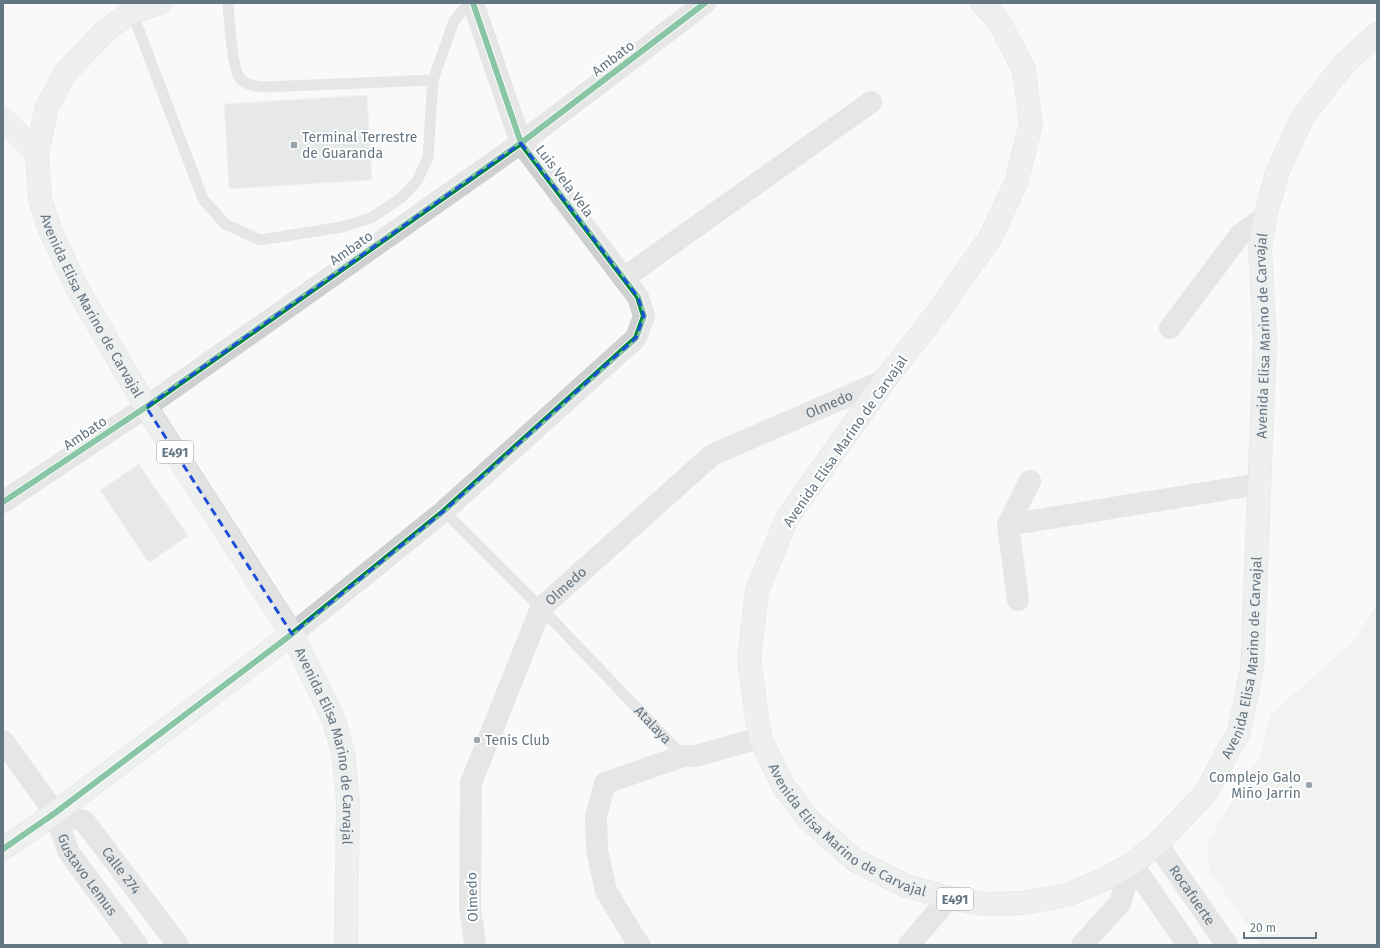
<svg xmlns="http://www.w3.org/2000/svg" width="1380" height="948" font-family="'Fira Sans',sans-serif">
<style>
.green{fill:#e8ebe6}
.building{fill:#d0d2d3;stroke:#e8e8e8}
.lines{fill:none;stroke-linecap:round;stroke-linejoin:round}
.secondary-casing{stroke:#d5d6d7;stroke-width:24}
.highway-casing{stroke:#d5d6d6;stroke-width:24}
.lane{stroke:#cecfd0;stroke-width:11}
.street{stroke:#cecfd0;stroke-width:22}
.secondary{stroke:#e1e2e2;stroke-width:22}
.highway{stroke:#e1e2e2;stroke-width:22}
.cycleway-casing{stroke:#fff;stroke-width:8}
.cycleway{stroke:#00873e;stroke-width:6}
.marked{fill:none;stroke:#1d4ed8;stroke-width:3;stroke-dasharray:8 5;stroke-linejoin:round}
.poi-dot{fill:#99a4ac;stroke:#fff;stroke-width:1.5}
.labels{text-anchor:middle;stroke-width:4;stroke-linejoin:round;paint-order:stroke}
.shield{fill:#fff;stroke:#939fa8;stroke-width:1}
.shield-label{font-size:13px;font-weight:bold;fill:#657683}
.street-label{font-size:14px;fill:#657683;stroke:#fff}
.poi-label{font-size:14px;fill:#657683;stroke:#fff;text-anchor:start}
</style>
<rect width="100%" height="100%" fill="#f9f9f9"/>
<path class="green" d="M1377,604V945H1260L1209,870L1207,843L1259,757L1272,713L1355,640Z"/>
<path class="building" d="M367,95L372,180L229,189L224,104Z
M139,464L188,536L149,563L100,490Z"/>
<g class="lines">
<g class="secondary-casing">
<path id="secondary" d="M3,119L37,153
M3,849L55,813L292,634"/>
</g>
<g class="highway-casing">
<g id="highway">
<path id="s6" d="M160,3L132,12L106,30L65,73L47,107L37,153L40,199L50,230L77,288L146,407L292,634L333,718L343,753L348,799L346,945"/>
<path id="s7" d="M982,3L998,20L1024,70L1031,124L1016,183L990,238L937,313L885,380L787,518L757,591L749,660L760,738L784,787L810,821L855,860L906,886L949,898L985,904L1023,903L1067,895L1105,879L1132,864L1157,844L1205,794L1239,731L1252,669L1265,342L1260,249L1265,217L1277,173L1302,118L1343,65L1377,34"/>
</g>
</g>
<g class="lane">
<path d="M228,3C229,18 232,67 239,77C245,85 254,86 264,87L433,80"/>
<path d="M132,12L203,199L225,224L260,240L342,227L371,218L401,198L417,181L428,158L433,80L454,21L463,10L471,3"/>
<path id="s1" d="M444,511L541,608L683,756"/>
</g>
<g class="street">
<path d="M624,278L871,102"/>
<path d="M1170,328L1240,235L1265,217"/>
<path d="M3,502L146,407L521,143L705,3"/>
<path d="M1008,525L1259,484"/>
<path d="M1018,600L1008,525L1030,481"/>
<path d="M292,634L444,511L636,338L644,316L638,297L521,143L473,3"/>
<path id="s2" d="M3,741L55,813L68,851L137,945"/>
<path id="s3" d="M55,813L84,821L178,945"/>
<path id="s4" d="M1157,844L1227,945"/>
<path d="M1132,864L1188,945"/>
<path id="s5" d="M475,945L470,909L471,783L541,608L712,455L885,380"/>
<path d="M640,945L634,937L606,891L597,850L596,817L605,783L683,756H695L760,738"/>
<path d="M909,945L949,898"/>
<path d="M1082,945L1120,903L1132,864"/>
</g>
<use href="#secondary" class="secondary"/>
<use href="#highway" class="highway"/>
<g class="cycleway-casing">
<path id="cycleway" d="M3,502L146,407L521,143L705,3
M3,849L55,813L292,634L444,511L636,338L644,316L638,297L521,143L473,3"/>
</g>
<use href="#cycleway" class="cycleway"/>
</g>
<path d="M0 0H1380V948H0ZM521,143L638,297L644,316L636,338L444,511L292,634L146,407Z" fill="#f9f9f9" fill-opacity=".55" fill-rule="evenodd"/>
<path class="marked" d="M521,143L638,297L644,316L636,338L444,511L292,634L146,407Z"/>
<g class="poi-dot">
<rect x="290" y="141" width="8" height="8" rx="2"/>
<circle cx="477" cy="740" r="4"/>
<circle cx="1309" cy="785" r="4"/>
</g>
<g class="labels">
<g class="shield">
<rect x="157" y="441" width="36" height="22" rx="3"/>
<rect x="937" y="888" width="36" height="22" rx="3"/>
</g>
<g class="shield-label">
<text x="175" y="457">E491</text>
<text x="955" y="904">E491</text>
</g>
<g class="street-label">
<text transform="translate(613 58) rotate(-37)" y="5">Ambato</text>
<text transform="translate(565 181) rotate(53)" y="5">Luis Vela Vela</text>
<text transform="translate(351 248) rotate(-35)" y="5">Ambato</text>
<text dy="5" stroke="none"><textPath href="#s6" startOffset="371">Avenida Elisa Marino de Carvajal</textPath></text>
<text dy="5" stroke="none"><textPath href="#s7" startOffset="1849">Avenida Elisa Marino de Carvajal</textPath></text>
<text dy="5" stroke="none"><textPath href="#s5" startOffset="708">Olmedo</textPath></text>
<text transform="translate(85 433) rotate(-34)" y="5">Ambato</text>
<text transform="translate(845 441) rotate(-55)" y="5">Avenida Elisa Marino de Carvajal</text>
<text dy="5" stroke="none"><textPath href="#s5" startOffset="384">Olmedo</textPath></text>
<text dy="5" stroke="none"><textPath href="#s7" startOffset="1525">Avenida Elisa Marino de Carvajal</textPath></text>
<text dy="5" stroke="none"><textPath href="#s1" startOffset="299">Atalaya</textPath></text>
<text dy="5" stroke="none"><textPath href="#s6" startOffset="875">Avenida Elisa Marino de Carvajal</textPath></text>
<text dy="5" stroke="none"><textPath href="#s7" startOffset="961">Avenida Elisa Marino de Carvajal</textPath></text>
<text dy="5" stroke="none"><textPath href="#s3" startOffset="92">Calle 274</textPath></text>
<text dy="5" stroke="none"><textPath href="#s2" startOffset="159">Gustavo Lemus</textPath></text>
<text dy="5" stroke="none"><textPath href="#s4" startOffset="62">Rocafuerte</textPath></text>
<text transform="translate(472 897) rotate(-92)" y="5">Olmedo</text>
</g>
<g class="poi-label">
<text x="302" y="142">Terminal Terrestre<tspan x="302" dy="16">de Guaranda</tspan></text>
<text x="485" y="745">Tenis Club</text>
<text x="1301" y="782" text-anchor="end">Complejo Galo<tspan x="1301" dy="16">Miño Jarrín</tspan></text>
</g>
</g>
<rect width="1380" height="948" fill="none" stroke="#657683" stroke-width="8"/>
<path d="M1244 932v6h72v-6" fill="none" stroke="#657683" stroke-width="2"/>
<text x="1250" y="932" font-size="12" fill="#657683" stroke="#ffffff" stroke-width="3" paint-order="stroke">20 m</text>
</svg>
